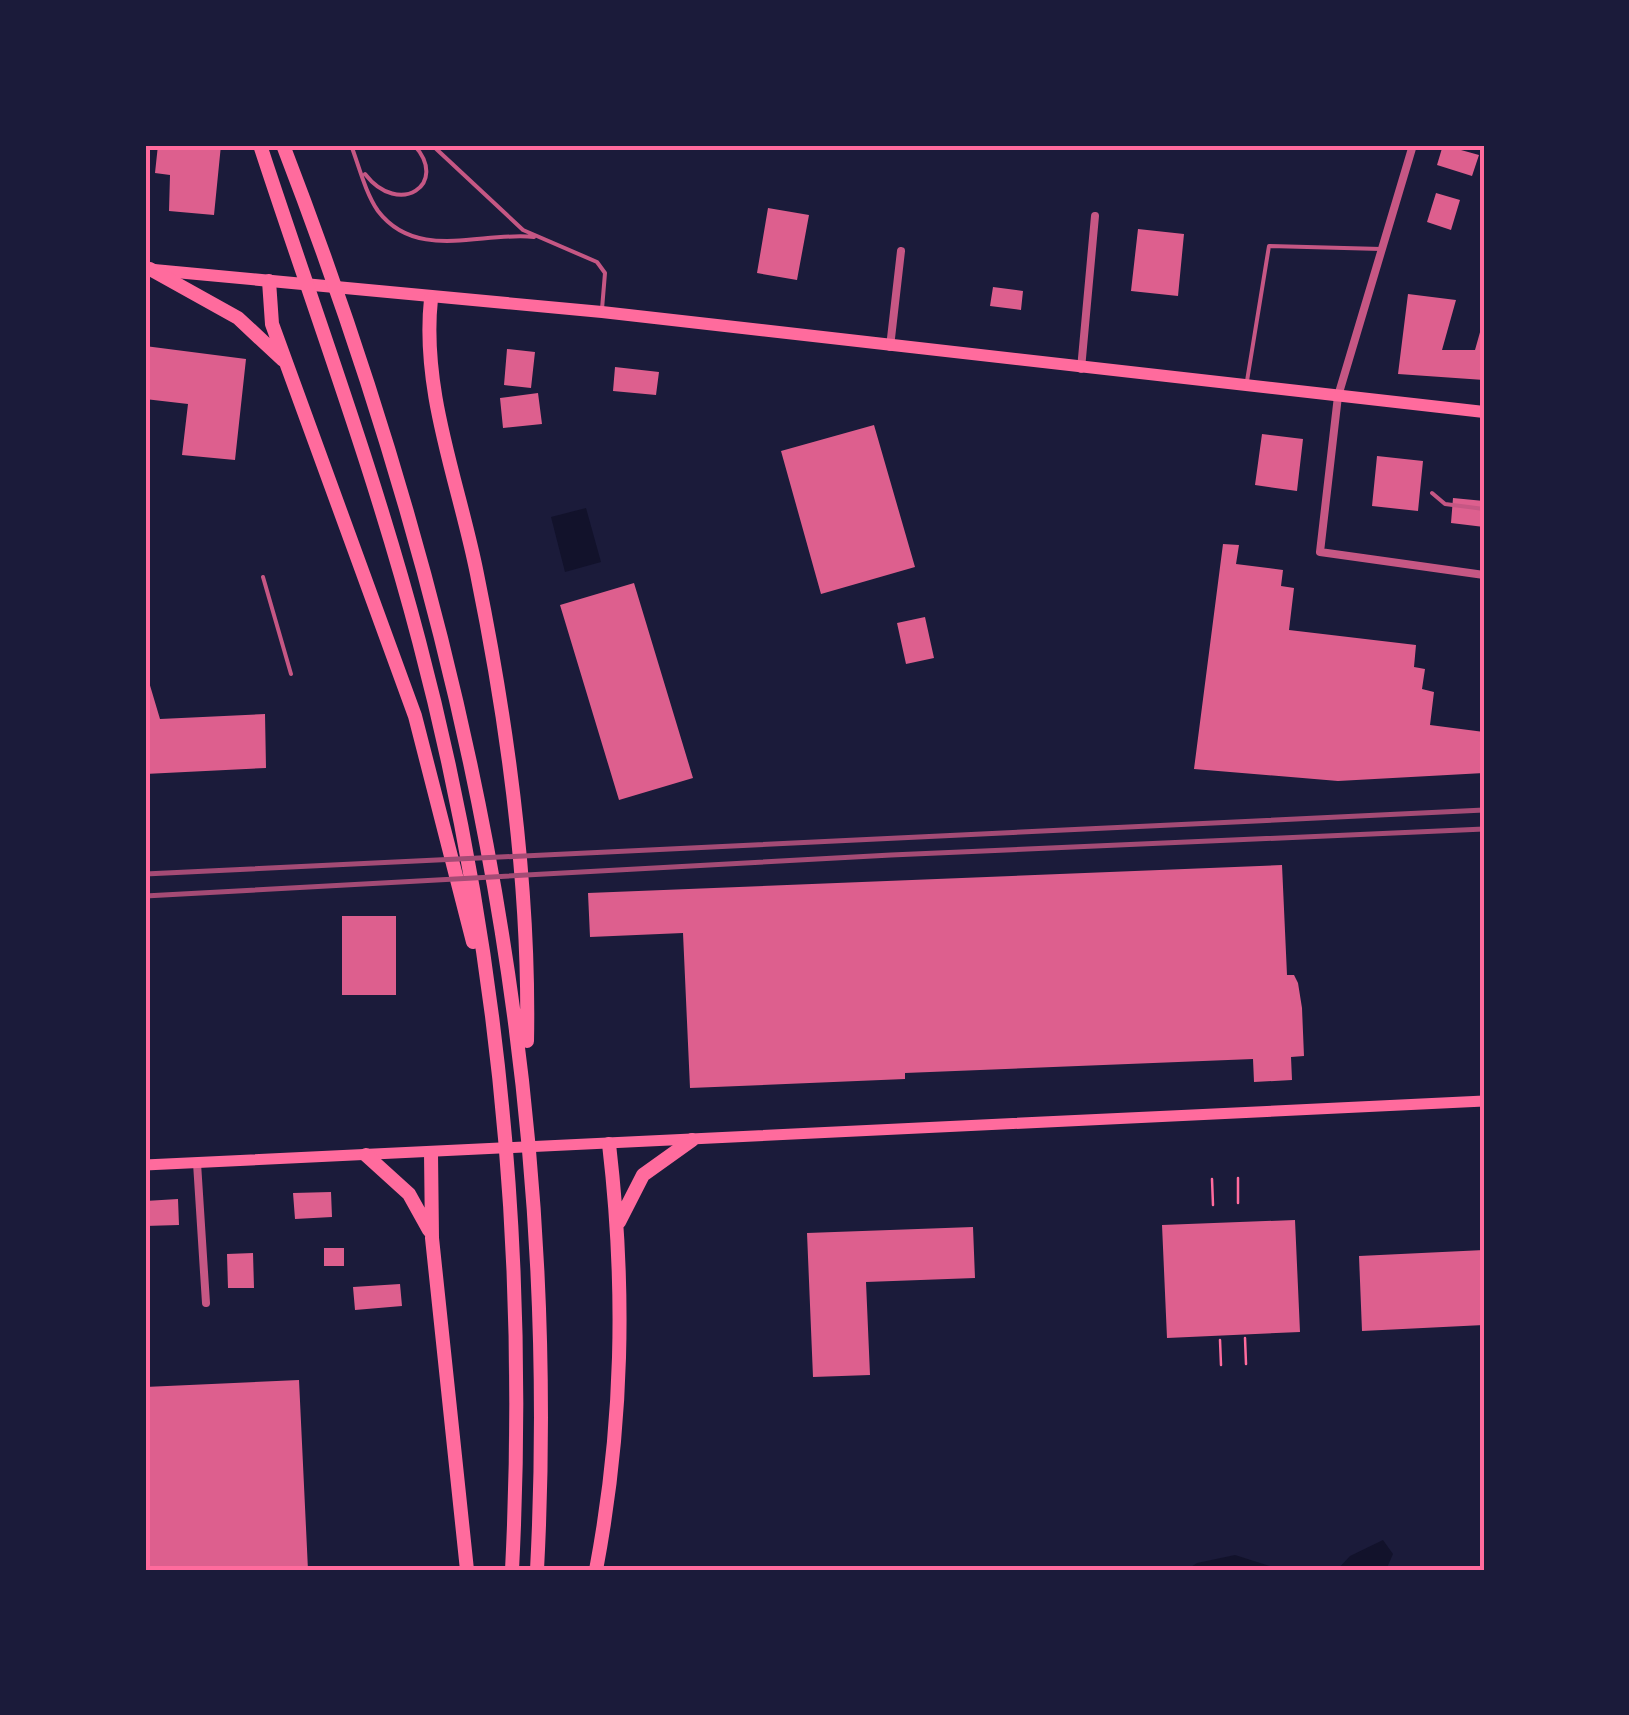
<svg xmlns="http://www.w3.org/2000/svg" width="1629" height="1715" font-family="'Work Sans',sans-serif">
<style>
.water{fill:#12122b}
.building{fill:#dd5f8e}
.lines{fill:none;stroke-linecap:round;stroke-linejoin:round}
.path{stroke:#ff6b9d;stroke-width:2.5}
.service{stroke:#c65784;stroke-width:4}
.minor{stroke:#c65784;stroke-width:8}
.secondary{stroke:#ff6b9d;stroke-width:11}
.primary{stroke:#ff6b9d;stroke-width:12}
.motorway{stroke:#ff6b9d;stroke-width:14}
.rail{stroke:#a44b75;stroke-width:5}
.neatline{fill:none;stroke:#ff6b9d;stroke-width:4}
</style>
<rect width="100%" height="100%" fill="#1b1b3a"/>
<path class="water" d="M586,508L601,562L565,572L551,517Z
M1383,1540L1393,1554L1386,1570H1337L1350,1556Z
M1235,1555L1282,1570H1186L1197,1563Z"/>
<path class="building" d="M158,145H221L214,215L169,211L170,175L155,173Z
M1443,145L1479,155L1472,176L1437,165Z
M1436,193L1460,200L1451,230L1427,222Z
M768,208L809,215L797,280L757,273Z
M1138,229L1184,234L1178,296L1131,291Z
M993,287L1023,291L1021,310L990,306Z
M1408,294L1456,300L1442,350H1475L1484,318V380L1398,374Z
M145,346L246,359L235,460L182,455L188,404L145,399Z
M507,349L535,352L531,388L504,385Z
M615,367L659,372L656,395L613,391Z
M538,393L542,424L503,428L500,398Z
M874,425L915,567L821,594L781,451Z
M1262,434L1303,439L1297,491L1255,485Z
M1377,456L1423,461L1418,511L1372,506Z
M1453,498L1484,501V527L1451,523Z
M1223,544L1239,545L1236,564L1283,570L1281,586L1294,588L1289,630L1416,645L1414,667L1425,669L1422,689L1434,692L1430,725L1484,732V773L1338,781L1194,769Z
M634,583L693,778L619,800L560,605Z
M925,617L934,658L906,664L897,623Z
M146,672L160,719L265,714L266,768L145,774Z
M1282,865L1287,975H1294L1298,983L1302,1008L1304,1056L1291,1057L1292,1080L1254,1082L1253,1059L905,1073V1079L690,1088L683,933L590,937L588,893Z
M342,916H396V995H342Z
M331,1192L332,1217L295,1219L293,1193Z
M178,1199L179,1225L145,1226V1201Z
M1295,1220L1300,1332L1167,1338L1162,1225Z
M973,1227L975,1278L866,1282L870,1375L813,1377L807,1233Z
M324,1248H344V1266H324Z
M1484,1250V1325L1362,1331L1359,1256Z
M253,1253L254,1288H228L227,1254Z
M400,1284L402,1306L355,1310L353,1287Z
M299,1380L308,1570H145V1387Z"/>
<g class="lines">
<path class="path" d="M1238,1178V1203
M1212,1179L1213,1205
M1245,1338L1246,1364
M1220,1340L1221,1365"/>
<path class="service" d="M351,145C359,166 365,192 378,211C417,262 482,231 534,237
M432,145L523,230L597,262L605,273L602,309
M365,174C399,218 450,184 414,145
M1247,381L1269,246L1381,249
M1432,493L1445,504L1484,509
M263,577L291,674"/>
<path class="minor" d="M1413,145L1338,396L1320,552L1484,575
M890,347L901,251
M1081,369L1095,216
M197,1163L206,1303"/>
<path class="secondary" d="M145,1165L1484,1101"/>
<path class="primary" d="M154,270L602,312L1484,412"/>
<path class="motorway" d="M260,145C314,310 375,473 419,641C499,944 528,1258 512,1570
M283,145C461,607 563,1073 537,1570
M150,269L238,318L283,360
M269,281L272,324L415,716L473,942
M431,299C421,392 459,483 477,574C508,726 530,886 527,1041
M431,1153L432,1238L467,1570
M366,1155L409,1194L429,1230
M619,1222L643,1175L692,1140
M596,1570C623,1427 626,1289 609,1144"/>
<path class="rail" d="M145,874L1484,810
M145,896L891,855L1484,829"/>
</g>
<rect width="1629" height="1715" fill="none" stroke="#1b1b3a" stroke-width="295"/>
<rect x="148" y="148" width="1334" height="1420" class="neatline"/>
</svg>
